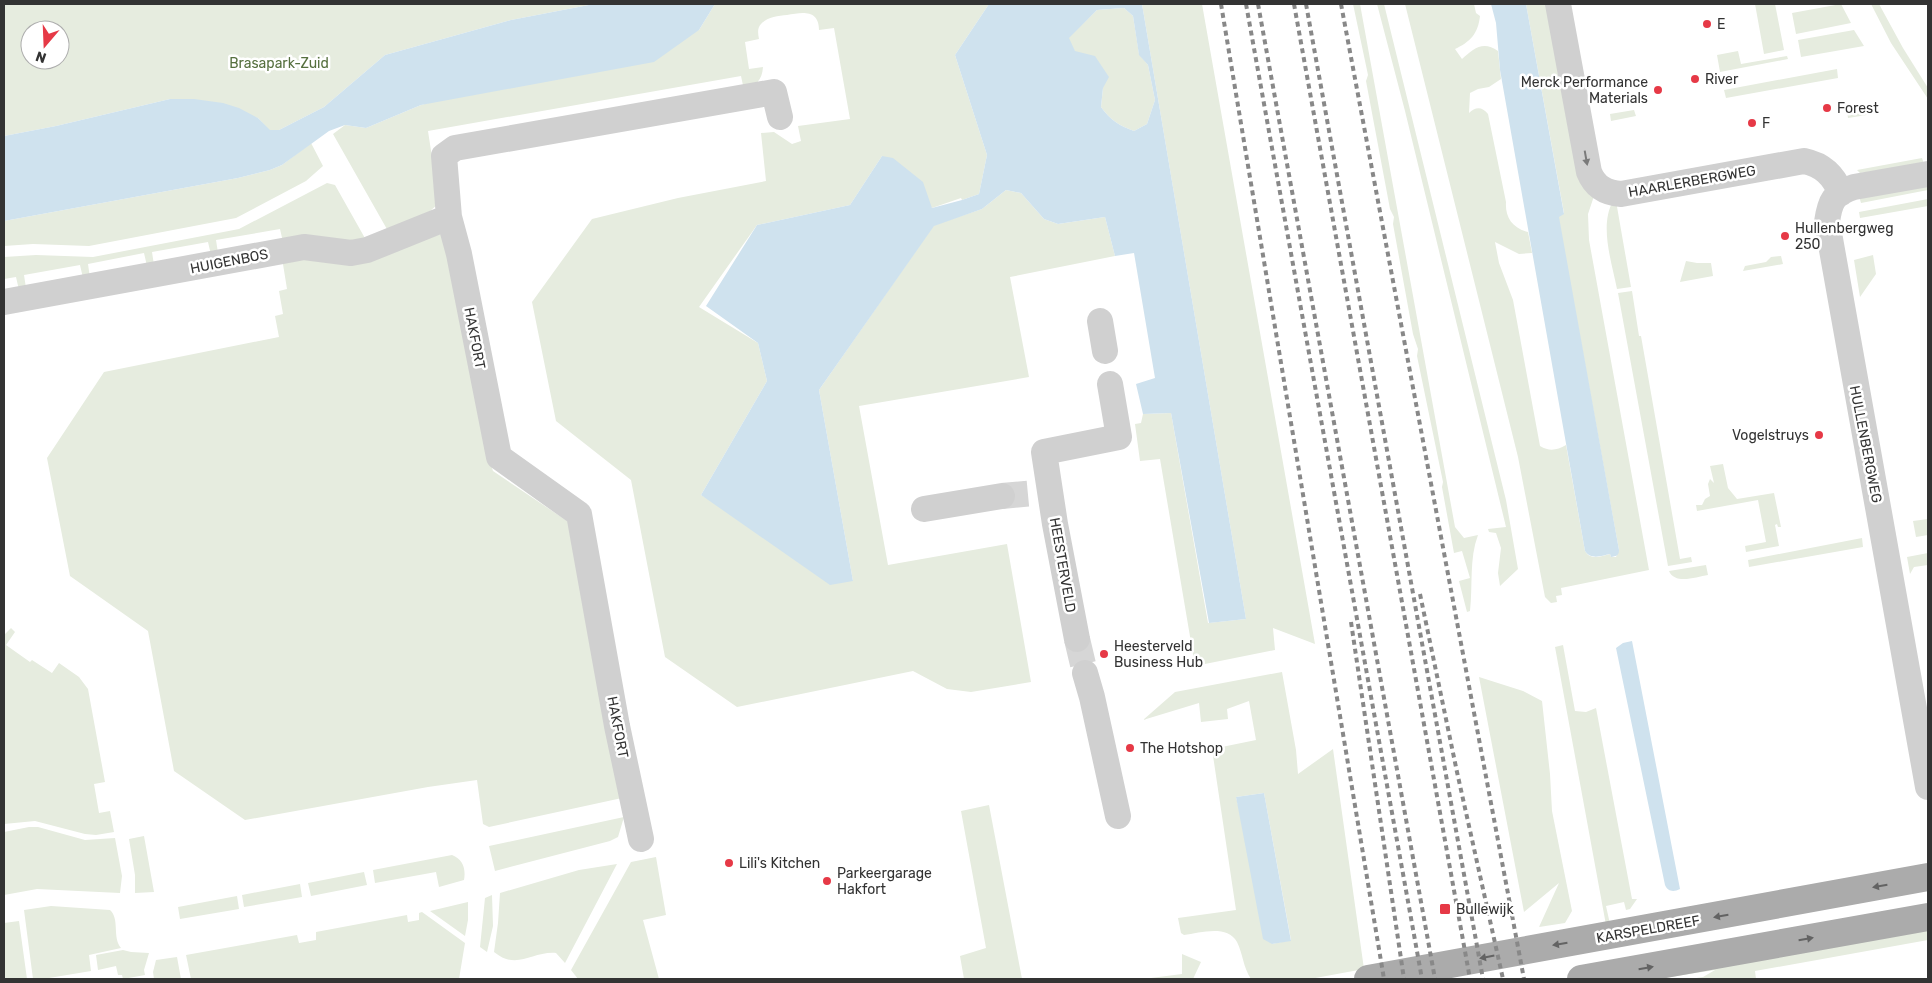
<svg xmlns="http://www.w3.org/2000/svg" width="1932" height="983" font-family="Rubik,sans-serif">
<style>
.green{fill:#e6ecdf;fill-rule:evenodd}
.water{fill:#cfe2ee;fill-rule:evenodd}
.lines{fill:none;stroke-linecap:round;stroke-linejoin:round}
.minor-tunnel{stroke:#d6d6d6;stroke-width:26;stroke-dasharray:26 13;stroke-linecap:butt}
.minor{stroke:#d0d0d0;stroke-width:26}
.major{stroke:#ababab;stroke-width:28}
.rail{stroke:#888;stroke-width:4;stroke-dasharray:5 4;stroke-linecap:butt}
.oneway{fill:#7a7a7a}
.oneway2{fill:#636363}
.poi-dot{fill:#e63946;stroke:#fff;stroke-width:2}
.labels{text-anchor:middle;stroke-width:5;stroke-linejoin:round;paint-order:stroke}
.poi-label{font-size:14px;fill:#333;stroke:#fff;text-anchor:start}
.park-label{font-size:14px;fill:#56703f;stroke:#fff}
.street-label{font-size:14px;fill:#333;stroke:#fff}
</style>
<rect width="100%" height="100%" fill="#fff"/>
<path class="green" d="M4,4H594L511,20L385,55L324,107L279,130L270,131L258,118L170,99L56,126L4,136ZM30,30H60V60H30Z
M715,4H989L955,55L987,155L979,194L962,200L961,198L932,208L882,156L850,205L757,225L699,307L758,343L767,381L701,495L853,581L819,390L934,225L982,209L1006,190L1021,193L1044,219L1058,224L1105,217L1115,256L1010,277L1029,377L859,406L888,565L1007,544L1031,682L971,692L947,689L913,671L737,707L665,657L631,480L556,421L532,302L592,219L678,198L766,181L761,133L774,132L792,144L801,141L798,126L850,119L834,28L819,30C819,9 802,12 787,15C778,16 767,17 761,24C757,28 758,34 759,39L745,42L749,69L763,67C762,81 756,85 744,90L741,76L428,131L439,203L428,213L388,231L333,134L345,125L366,128L421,105L699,30Z
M1142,4H1202L1315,644L1273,628L1275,650L1195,666L1160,459L1140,461L1135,424L1141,423L1143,414L1171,413L1208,623L1246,619Z
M1353,4H1360L1455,527L1464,538L1478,535C1469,559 1473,585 1470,611L1467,612L1459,581L1470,578L1462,551L1454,553L1442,487L1443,482L1417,356L1418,349L1413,334L1393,224L1394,217L1390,209L1366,81L1368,75Z
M1377,4H1384L1506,500L1518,569L1500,586L1498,573L1501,548L1496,533L1489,532L1488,529L1506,527L1405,111Z
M1405,4H1474L1476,13L1480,16C1478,34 1470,42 1455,49L1462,59C1473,49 1483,40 1498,51L1501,79L1489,87L1478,89L1470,93L1469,113C1475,107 1482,106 1488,114L1506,202C1505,217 1512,228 1528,232L1532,253L1519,254L1495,242L1499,263L1513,300L1540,446C1550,452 1557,450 1566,445L1585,551C1591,561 1601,556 1610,554L1611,557H1616L1619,550L1558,217L1564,213L1526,4H1551L1595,193L1588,214L1589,240L1649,570L1561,588L1562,595L1556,596L1557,602L1551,603L1545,597L1518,457Z
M1755,4H1775L1784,50L1764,54Z
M1841,4L1851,23L1796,34L1792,13Z
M1871,4H1879L1903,48L1928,88V99L1891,43Z
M1124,8L1133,16L1139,54L1148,65L1155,100L1147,124L1134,131C1120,126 1110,120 1101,107L1103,88L1075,52L1068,38L1097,10Z
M1854,30L1864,46L1801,57L1798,40Z
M1738,51L1741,64L1787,56L1788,59L1720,72L1717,55Z
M1837,69L1838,78L1726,98L1724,90Z
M1872,107L1873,114L1848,118L1847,111Z
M1634,110L1636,116L1611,121L1610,114Z
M311,143L323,166L306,181L236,218L89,246L33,244L4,246V221L238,178L270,170L282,165Z
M1922,158L1924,164L1860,173L1857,170Z
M327,183L335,185L366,240L283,242L280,229L216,240L218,253L211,255L208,242L152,252L154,265L147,266L144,253L88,264L90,278H83L80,265L24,275L26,288L19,290L16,277L4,279V257L36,255L93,257L239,229Z
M1928,184V190L1861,203L1859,196Z
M1928,199V206L1860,218L1859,212Z
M1613,201H1616L1631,287L1617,289C1612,263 1599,226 1613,201Z
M441,234L451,244L487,452L493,471L570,523L622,798L489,827L483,824L477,780L428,787L245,820L174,771L148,631L70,576L47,458L104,372L279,337L275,316L283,314L279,291L287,289L282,258L388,250Z
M1873,255L1876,274L1860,297L1854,260Z
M1781,256L1783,264L1743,271L1745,266L1766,262L1771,257Z
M1686,261L1697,263H1711L1713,276L1680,282Z
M1632,291L1639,336H1641L1680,559L1691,557L1692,562L1668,566L1618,293Z
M1723,464L1728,488L1737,499L1774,493L1781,527H1778L1777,524L1775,525L1779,546L1746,552L1745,546L1766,542L1758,500L1697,511L1696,505H1702L1705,499L1710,496L1708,484L1710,479L1714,483L1710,466Z
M1928,519V535L1916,537L1913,521Z
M1862,538L1863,547L1749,567L1748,560Z
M1928,553V565L1914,567L1910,574L1907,557Z
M1706,565L1708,575C1696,577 1675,585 1669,571Z
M11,628L15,632L6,645L30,662L32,660L52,673L59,663L79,677L88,689L105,782L94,784L99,813L110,811L114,832L96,835L85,834L35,821L4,824V635Z
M1563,645L1575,711L1586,712L1596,708L1632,899H1637L1630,909L1626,910L1624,902L1606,906L1610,924L1606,925L1555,647Z
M1282,672L1296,750L1298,774L1333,749L1364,969L1310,979H1251C1243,967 1243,954 1237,942C1227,924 1200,933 1184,935L1181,933L1178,918L1236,910L1212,749L1256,740L1249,701L1227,709L1228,719L1201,722L1199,703L1143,720L1175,692ZM1264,793L1291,940L1272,944L1236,797Z
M1479,677L1523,691L1542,701L1550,774L1552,811L1572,911L1565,923L1539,927L1559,883L1524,912Z
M989,805L1022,979H964L960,956L986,948L961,811Z
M624,817L618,837L610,841L495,871L489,846Z
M29,827H38L85,840L115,838L122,876L120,893L37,889L4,895V832Z
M144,836L154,892L135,893V875L129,839Z
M452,855C463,859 466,869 464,880L439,887L436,872L375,883L373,870Z
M656,857L666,915L643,920L659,979H578L571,970L631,862Z
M617,864L565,963L556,953C532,951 517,971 494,952L498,923L500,893L579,870Z
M364,872L367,885L311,896L308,883Z
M300,884L302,897L244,907L242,895Z
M492,895L493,926L487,952L480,947L485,898Z
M237,896L239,909L180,919L178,907Z
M468,902V920L465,936L430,911Z
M51,906L110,910C120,919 112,937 121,948L89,955L91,971L43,979H33L24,910Z
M422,912L465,943L459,979H191L186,955L297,935L299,943L316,940V932L407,915L408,922L419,920V913Z
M19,921L27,979H4V923Z
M1928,923V940L1755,971L1756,979H1690L1703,977L1715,970L1658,979H1619Z
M123,950L131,952L149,953L144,970L145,975L123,979L122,975H118L116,966L98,970L96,955Z
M1182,954L1201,962L1193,979H1143L1182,974Z
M177,957L181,979H154L153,972L156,960Z"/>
<path class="water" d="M594,4H715L699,30L654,62L421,105L366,128L345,125L329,131L282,165L270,170L238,178L4,221V136L56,126L170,99H194L223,103L239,108L258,118L270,130H279L324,107L385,55L511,20Z
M989,4H1142L1246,619L1209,623L1171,413L1143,414L1136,384L1155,378L1134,253L1115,256L1105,217L1058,224L1044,219L1021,193L1006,190L982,209L934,226L819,390L853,581L830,585L701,495L767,381L758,343L706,306L757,225L850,205L882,156L893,158L923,182L932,208L962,200L979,194L987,155L955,55ZM1124,8L1133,16L1139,55L1148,65L1155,100L1147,124L1134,131C1120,126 1110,120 1101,107L1103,88L1109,77L1095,56L1075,51L1069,38L1097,10Z
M1491,4H1526L1564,214L1559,217L1619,550C1619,556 1616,556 1611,557L1610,554C1601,556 1591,560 1585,551L1500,70L1496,23Z
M1632,641L1680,889C1674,892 1668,892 1665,885L1616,648L1623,643Z
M1264,793L1291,941L1272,944L1263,939L1236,797Z"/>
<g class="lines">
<path class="minor-tunnel" d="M1002,496L1034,493
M1077,639L1085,673"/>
<path class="minor" d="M1558,4L1589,172C1595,187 1606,193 1621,194L1804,161C1823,165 1833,175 1841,193
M1928,174L1854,187C1833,194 1830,201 1827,222L1928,787
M4,302L304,247L351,253L367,250L449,217
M1100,321L1105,351
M924,509L1002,496
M1077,639L1055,524L1044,452L1119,437L1110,384
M1085,673L1092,697L1118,816
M641,839L617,726L579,514L499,457L459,254L449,217L444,156L455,148L774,92L780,117"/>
<path class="major" d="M1368,979L1928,877
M1581,979L1928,917"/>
<path class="rail" d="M1221,4L1384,979
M1246,4L1422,979
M1258,4L1435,979
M1294,4L1470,979
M1306,4L1483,979
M1341,4L1524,979
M1420,594L1457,772L1503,979
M1351,622L1404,979"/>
</g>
<defs><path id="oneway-solid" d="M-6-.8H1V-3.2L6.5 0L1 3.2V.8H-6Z" transform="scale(1.25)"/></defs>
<use class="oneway" href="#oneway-solid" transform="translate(1586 158) rotate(80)"/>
<g class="oneway2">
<use href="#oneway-solid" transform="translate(1880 886) rotate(170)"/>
<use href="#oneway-solid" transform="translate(1721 916) rotate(170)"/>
<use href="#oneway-solid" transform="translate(1806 939) rotate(-10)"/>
<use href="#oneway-solid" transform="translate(1560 944) rotate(171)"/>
<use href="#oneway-solid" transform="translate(1487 957) rotate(169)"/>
<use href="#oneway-solid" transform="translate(1646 968) rotate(-10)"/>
</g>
<g class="poi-dot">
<circle cx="1707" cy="24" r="5"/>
<circle cx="1695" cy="79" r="5"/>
<circle cx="1658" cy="90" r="5"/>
<circle cx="1827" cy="108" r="5"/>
<circle cx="1752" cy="123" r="5"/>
<circle cx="1785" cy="236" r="5"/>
<circle cx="1819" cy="435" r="5"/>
<circle cx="1104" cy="654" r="5"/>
<circle cx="1130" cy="748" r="5"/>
<circle cx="729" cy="863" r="5"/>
<circle cx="827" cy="881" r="5"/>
<rect x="1439" y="903" width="12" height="12" rx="2.5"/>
</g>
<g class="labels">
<g class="poi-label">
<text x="1717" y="29">E</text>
<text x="1705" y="84">River</text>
<text x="1648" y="87" text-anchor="end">Merck Performance<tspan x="1648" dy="16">Materials</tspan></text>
<text x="1837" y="113">Forest</text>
<text x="1762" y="128">F</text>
<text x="1795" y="233">Hullenbergweg<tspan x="1795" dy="16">250</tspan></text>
<text x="1809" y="440" text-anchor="end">Vogelstruys</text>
<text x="1114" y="651">Heesterveld<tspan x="1114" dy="16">Business Hub</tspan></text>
<text x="1140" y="753">The Hotshop</text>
<text x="739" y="868">Lili's Kitchen</text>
<text x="837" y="878">Parkeergarage<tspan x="837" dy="16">Hakfort</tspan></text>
<text x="1456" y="914">Bullewijk</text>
</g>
<g class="park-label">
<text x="279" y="68">Brasapark-Zuid</text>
</g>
<g class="street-label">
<text transform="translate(1692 181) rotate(-10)" y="5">HAARLERBERGWEG</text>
<text transform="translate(229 261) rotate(-11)" y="5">HUIGENBOS</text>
<text transform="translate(475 338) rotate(79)" y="5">HAKFORT</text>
<text transform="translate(1866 444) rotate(79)" y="5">HULLENBERGWEG</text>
<text transform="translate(1063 565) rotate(80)" y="5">HEESTERVELD</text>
<text transform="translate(618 727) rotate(79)" y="5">HAKFORT</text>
<text transform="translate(1648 929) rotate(-10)" y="5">KARSPELDREEF</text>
</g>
</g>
<rect width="1932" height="983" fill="none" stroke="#333333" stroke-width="10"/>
<g transform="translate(45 45) rotate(199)"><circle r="24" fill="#ffffff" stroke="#adadad"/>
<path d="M0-4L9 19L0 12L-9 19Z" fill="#e63946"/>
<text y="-8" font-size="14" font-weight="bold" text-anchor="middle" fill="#333333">N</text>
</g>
</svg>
